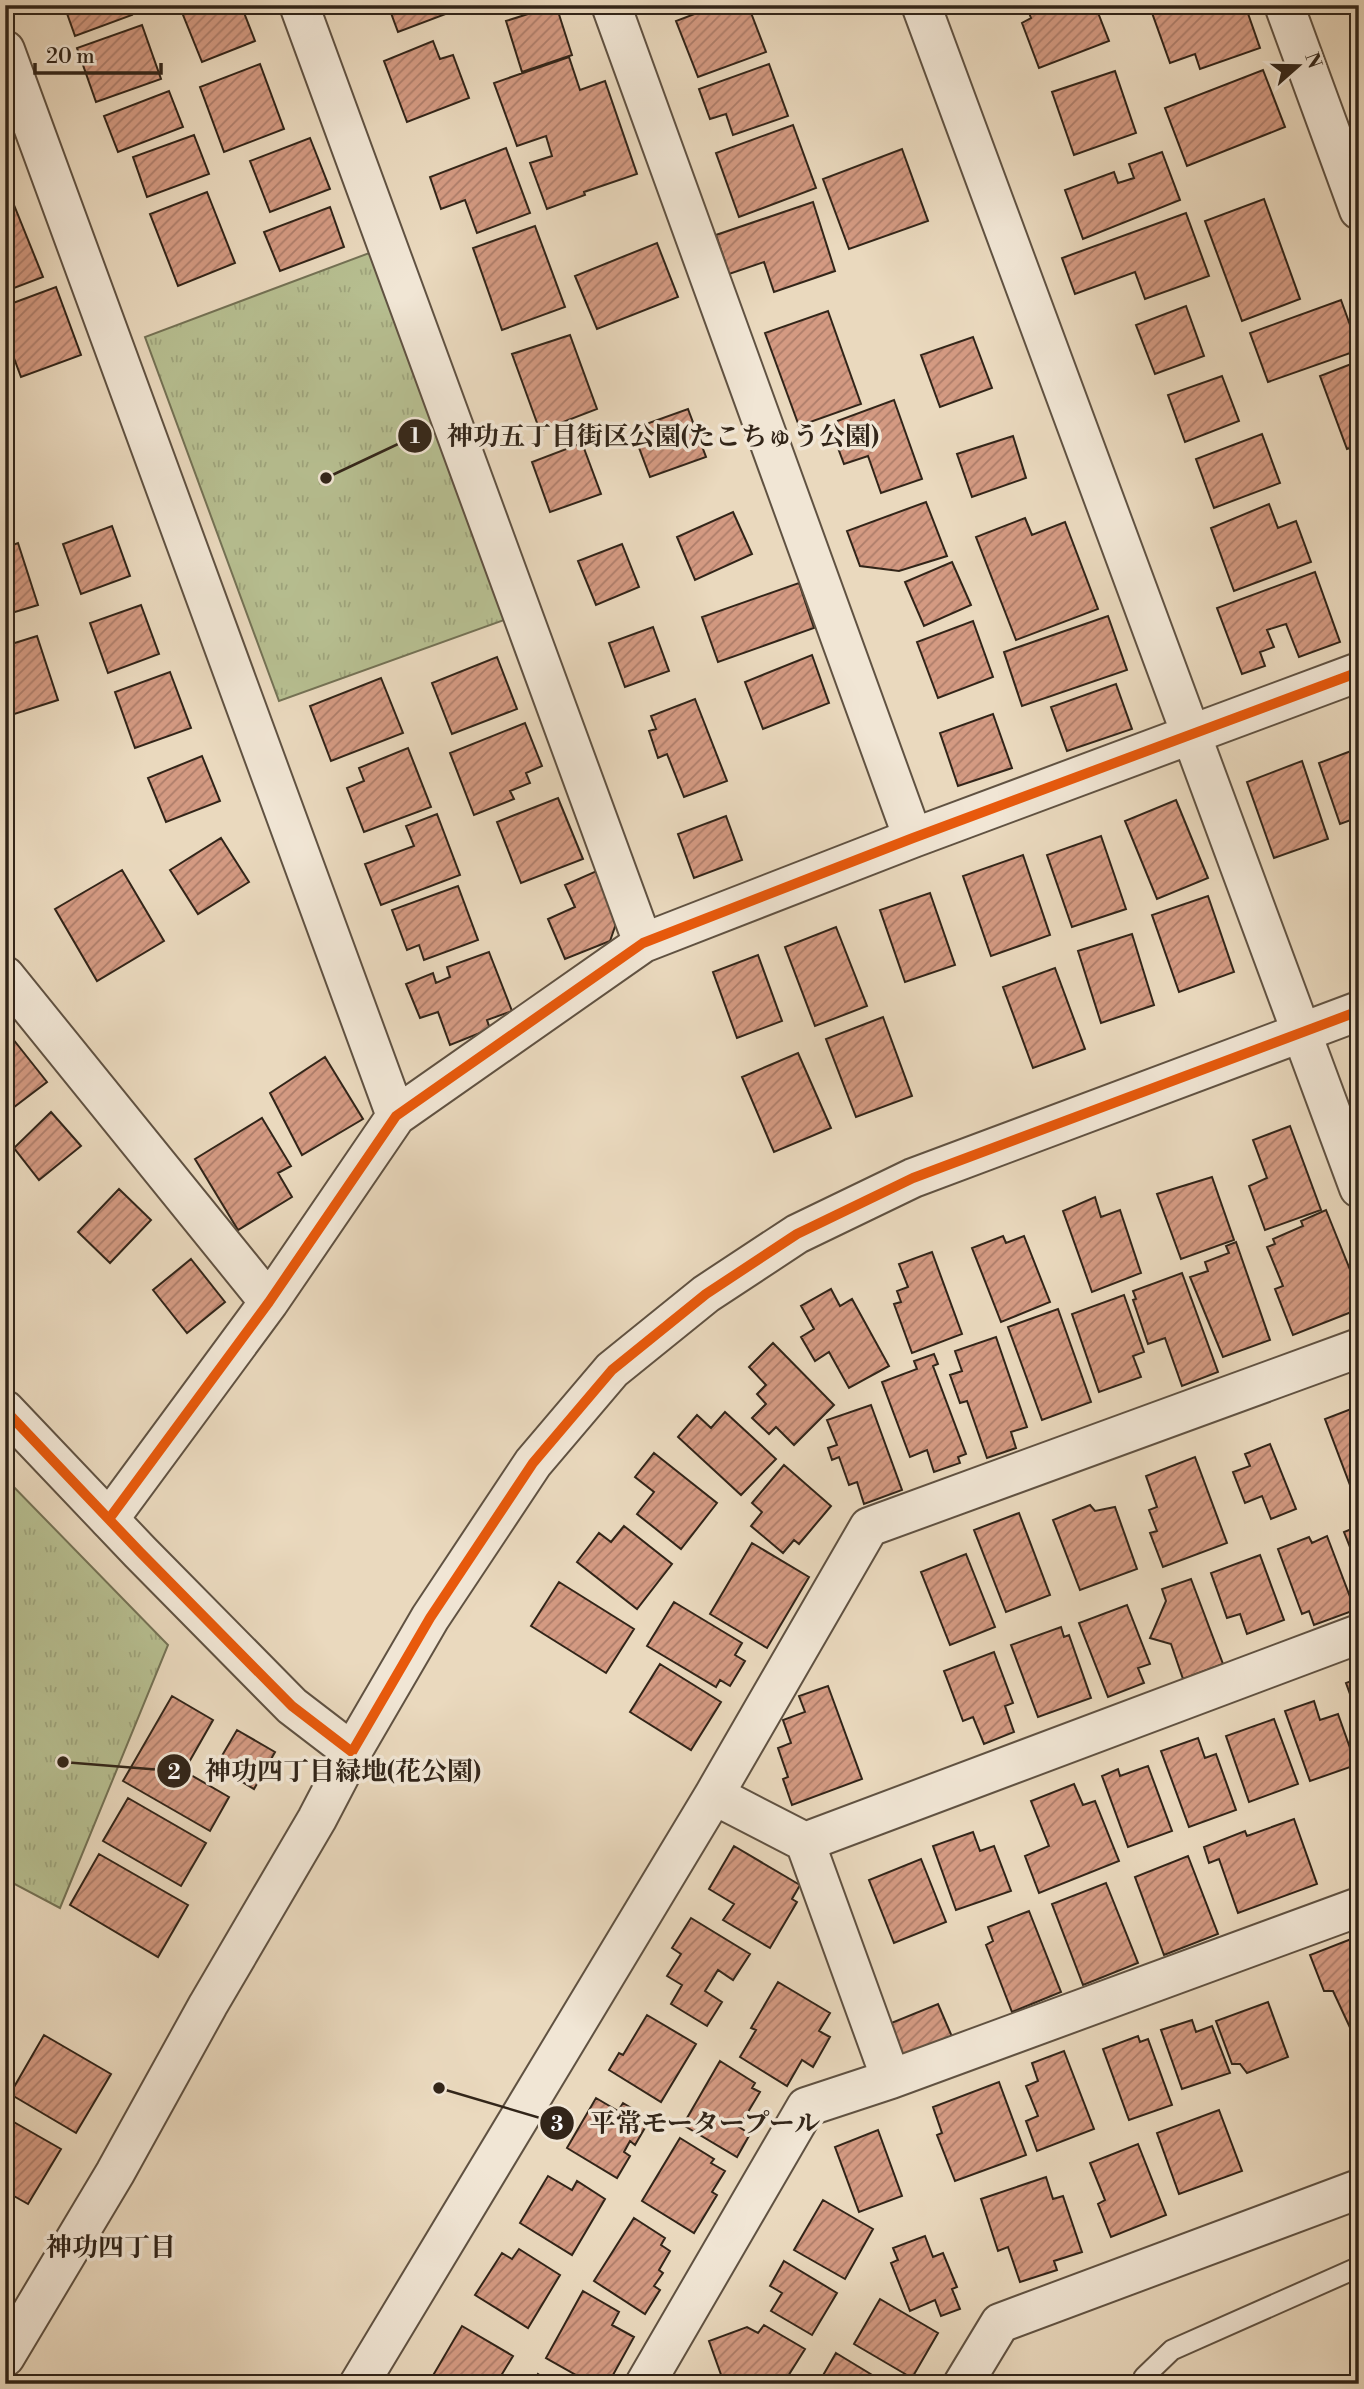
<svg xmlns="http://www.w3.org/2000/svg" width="1364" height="2389" font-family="'Libre Bodoni','Noto Serif JP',serif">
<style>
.park{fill:url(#park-tufts);stroke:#747255;stroke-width:2}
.building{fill:url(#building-hatch);stroke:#322519;stroke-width:2}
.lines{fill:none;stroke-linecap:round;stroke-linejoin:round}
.service-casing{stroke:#605242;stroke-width:23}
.minor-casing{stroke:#605242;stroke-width:42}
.tertiary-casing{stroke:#605242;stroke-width:42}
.service{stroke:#f1e6d5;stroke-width:19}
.minor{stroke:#f1e6d5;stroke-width:38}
.tertiary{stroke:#f1e6d5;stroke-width:38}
.cycleway-casing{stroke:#f1e6d5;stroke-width:15}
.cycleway{stroke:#e8590c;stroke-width:10}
.labels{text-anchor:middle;stroke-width:7;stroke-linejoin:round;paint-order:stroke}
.neighbourhood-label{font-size:26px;font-weight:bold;fill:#322519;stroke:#f1e6d5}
.leader{fill:none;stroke:#322519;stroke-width:2.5}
.callout-dot{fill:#322519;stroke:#f1e6d5;stroke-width:2.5}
.mark-label{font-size:21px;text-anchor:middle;font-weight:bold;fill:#fff}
.callout-label{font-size:26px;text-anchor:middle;font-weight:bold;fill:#322519;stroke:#f1e6d5;stroke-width:7;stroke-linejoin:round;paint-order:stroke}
</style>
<defs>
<pattern id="park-tufts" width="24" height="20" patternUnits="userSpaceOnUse" patternTransform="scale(1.75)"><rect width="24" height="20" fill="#b7bf91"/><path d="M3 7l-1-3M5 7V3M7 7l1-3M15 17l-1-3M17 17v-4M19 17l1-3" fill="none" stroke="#9ea47c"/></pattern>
<pattern id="building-hatch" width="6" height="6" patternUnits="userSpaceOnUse" patternTransform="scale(1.75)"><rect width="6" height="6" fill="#d49a82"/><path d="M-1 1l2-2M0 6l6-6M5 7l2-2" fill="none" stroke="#ad7d6a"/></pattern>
</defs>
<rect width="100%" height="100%" fill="#ead9be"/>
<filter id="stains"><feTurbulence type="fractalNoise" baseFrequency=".00286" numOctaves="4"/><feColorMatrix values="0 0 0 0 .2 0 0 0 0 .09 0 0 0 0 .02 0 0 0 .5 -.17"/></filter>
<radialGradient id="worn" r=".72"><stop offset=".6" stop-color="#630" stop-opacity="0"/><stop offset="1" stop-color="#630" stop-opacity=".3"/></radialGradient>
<path class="park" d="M372,252L507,619L279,701L145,337Z
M5,1478L168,1645L60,1908L5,1879Z"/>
<path class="building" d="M64,5H129L132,15L75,36Z
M179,5H241L255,41L202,62Z
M388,5H448L451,12L398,32Z
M556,5L572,55L522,72L506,21Z
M718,5H748L766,52L698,77L676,21Z
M1026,5H1095L1109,41L1039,68L1022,23L1031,18Z
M1165,5H1245L1260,48L1200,69L1195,54L1170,63L1151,10Z
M142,25L161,79L96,102L77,48Z
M433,41L440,59L453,55L469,98L407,122L384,61Z
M569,57L580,90L605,81L637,174L584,192L585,195L547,209L530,163L552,156L546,136L517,146L494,83Z
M260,64L284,129L224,152L200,87Z
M769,64L788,116L733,135L726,114L710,119L699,89Z
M1263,70L1285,127L1187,166L1165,108Z
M1115,71L1136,133L1074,155L1052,92Z
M169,91L183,127L118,152L104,116Z
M793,125L816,188L739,217L716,153Z
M194,135L209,174L147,197L133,157Z
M310,138L330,189L270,212L250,161Z
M506,148L530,213L477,233L465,200L441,209L430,177Z
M902,149L928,221L849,249L823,179Z
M1162,152L1180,200L1083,239L1065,190L1114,172L1118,183L1134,178L1129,164Z
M207,192L235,263L178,286L150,214Z
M1264,199L1300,299L1242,321L1205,221Z
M813,202L835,271L774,292L764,262L729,274L716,235Z
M14,205L43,277L14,288L5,267V208Z
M330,207L344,247L280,271L264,232Z
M1186,213L1209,276L1145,299L1135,272L1075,294L1062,258Z
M535,226L565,307L502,330L473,248Z
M657,243L678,297L597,329L575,276Z
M56,287L81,355L21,377L5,334V306Z
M1341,300L1359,350L1268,382L1250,333Z
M1186,306L1204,356L1155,374L1136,325Z
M828,311L861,404L799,426L765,333Z
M570,335L597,409L540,431L512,354Z
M973,337L992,388L940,407L921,355Z
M1359,361V445L1347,449L1320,376Z
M1222,376L1239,421L1185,442L1168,395Z
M894,400L922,479L881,493L868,456L844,464L829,424Z
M688,409L706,457L650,477L632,429Z
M1262,434L1280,483L1214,508L1196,459Z
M1013,436L1026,478L972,497L957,454Z
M582,443L601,494L550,512L532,462Z
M926,502L947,556L899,571L860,566L847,531Z
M1269,504L1278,528L1296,521L1311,562L1234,591L1211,528Z
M733,512L752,554L695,580L677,537Z
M1025,518L1032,535L1065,522L1098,609L1016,640L976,537Z
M112,526L130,576L81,594L63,544Z
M18,543L38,605L5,615V548Z
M622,544L639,587L596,605L578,561Z
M952,562L971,605L924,626L905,582Z
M1315,572L1340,642L1299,657L1286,624L1267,630L1274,647L1260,652L1265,666L1242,674L1217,608Z
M799,583L814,628L718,662L702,617Z
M141,605L159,654L108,673L90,623Z
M1108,616L1127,670L1022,706L1004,652Z
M973,621L993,677L938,698L917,642Z
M653,627L669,671L625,687L609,643Z
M37,636L58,700L5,717V646Z
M812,655L829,703L763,729L745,682Z
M497,657L517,709L452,734L432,683Z
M170,672L191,728L135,748L115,692Z
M381,678L403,733L331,761L310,706Z
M1116,684L1132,729L1067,751L1051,707Z
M695,699L727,781L684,797L667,754L658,758L649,731L656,729L651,716Z
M993,714L1012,768L958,786L940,733Z
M525,723L542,766L526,773L530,783L510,791L514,799L474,815L450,753Z
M408,748L431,807L364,832L347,788L364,781L359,768Z
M1359,748V817L1340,824L1319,763Z
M202,756L220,801L166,822L148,778Z
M1302,761L1328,839L1274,858L1247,782Z
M558,798L583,859L521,883L497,822Z
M1176,800L1208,878L1157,899L1125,821Z
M437,814L460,875L381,905L365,864L414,846L406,826Z
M726,816L742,860L694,878L678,834Z
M1101,836L1126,909L1072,927L1047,855Z
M221,838L249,882L198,914L170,870Z
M1023,855L1050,935L991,956L963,876Z
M122,870L164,941L97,981L55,909Z
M599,870L618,918L610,941L565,959L548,919L575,907L565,885Z
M458,886L478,940L424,960L419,945L407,950L392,910Z
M930,893L955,965L905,982L880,910Z
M1208,896L1234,972L1179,992L1152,915Z
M836,927L867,1006L815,1026L785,947Z
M1132,934L1154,1005L1101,1023L1078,951Z
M489,952L512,1011L487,1020L490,1029L450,1045L438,1012L420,1018L406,984L433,973L436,983L450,977L447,967Z
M758,955L782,1021L737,1038L713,972Z
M1055,968L1085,1049L1033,1068L1003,987Z
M883,1017L912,1096L856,1117L826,1039Z
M5,1029L47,1082L5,1114Z
M798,1053L831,1128L774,1152L742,1077Z
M325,1057L363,1119L302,1155L270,1093Z
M51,1112L81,1146L39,1180L14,1148Z
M262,1118L291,1166L278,1173L292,1197L238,1230L195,1159Z
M1290,1126L1321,1210L1265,1230L1249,1186L1267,1178L1253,1140Z
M1212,1177L1234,1240L1181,1259L1157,1194Z
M119,1189L151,1220L110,1263L78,1232Z
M1095,1197L1101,1217L1120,1210L1141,1273L1092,1292L1063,1211Z
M1326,1210L1359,1292V1309L1293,1335L1275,1289L1283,1286L1267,1247L1275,1244L1273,1239L1303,1226L1301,1221Z
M1003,1236L1006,1243L1024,1236L1050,1302L1001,1322L972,1248Z
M1236,1242L1270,1340L1223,1357L1190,1277L1208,1271L1205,1262L1229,1253L1226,1246Z
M932,1252L962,1334L912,1353L894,1304L901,1302L897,1291L908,1287L899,1264Z
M191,1259L225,1302L187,1333L153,1290Z
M1182,1273L1218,1372L1182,1386L1165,1338L1148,1344L1133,1300L1136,1299L1133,1291Z
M831,1289L840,1306L852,1299L889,1366L849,1388L829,1352L815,1361L801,1337L814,1329L801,1306Z
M1124,1295L1144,1352L1133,1356L1141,1377L1099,1392L1072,1314Z
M1058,1309L1091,1402L1042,1420L1008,1327Z
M996,1337L1027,1427L1011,1432L1016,1448L987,1458L967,1401L960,1403L950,1375L962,1371L955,1351Z
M773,1343L834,1405L794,1445L776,1427L769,1434L752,1418L766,1404L757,1394L766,1385L749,1367Z
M934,1354L938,1364L933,1366L966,1454L958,1457L960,1463L934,1472L927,1450L910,1457L882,1382L917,1369L914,1361Z
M871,1405L902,1490L864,1504L857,1482L849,1485L839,1457L832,1460L828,1448L837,1445L827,1420Z
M1359,1406V1491L1353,1493L1325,1419Z
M725,1412L776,1459L741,1495L678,1437L697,1415L711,1428Z
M1270,1444L1296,1509L1271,1519L1262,1496L1245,1503L1233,1472L1250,1466L1245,1454Z
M654,1453L717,1503L681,1549L637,1514L654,1492L635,1477Z
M1195,1457L1227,1543L1163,1567L1150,1533L1157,1531L1149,1510L1157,1507L1146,1476Z
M784,1465L831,1506L799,1544L794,1540L783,1553L751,1526L762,1512L752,1503Z
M1090,1505L1095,1511L1115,1507L1137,1569L1080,1590L1053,1520Z
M1019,1513L1050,1595L1006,1612L974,1530Z
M624,1526L672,1564L637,1609L577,1562L599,1533L611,1542Z
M1359,1526V1570L1344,1532Z
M1327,1536L1355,1610L1314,1625L1309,1611L1302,1614L1278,1549L1309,1537L1312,1543Z
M752,1543L809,1577L767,1648L710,1614Z
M966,1554L995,1627L950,1645L921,1572Z
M1260,1555L1284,1620L1247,1634L1240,1614L1227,1618L1211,1573Z
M1191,1579L1223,1664L1183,1679L1171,1644L1150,1638L1166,1601L1162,1589Z
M559,1582L634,1629L606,1673L531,1626Z
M674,1602L742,1643L735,1655L745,1661L730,1686L720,1680L716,1687L647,1646Z
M1127,1605L1150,1664L1138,1668L1144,1683L1108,1697L1079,1623Z
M1061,1627L1064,1637L1069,1635L1091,1698L1038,1717L1011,1645Z
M994,1652L1013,1703L1005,1706L1014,1732L984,1744L973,1717L963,1721L944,1671Z
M660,1664L721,1702L691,1750L630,1712Z
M1359,1678V1715L1358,1716L1346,1683Z
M828,1686L862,1779L792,1805L783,1779L788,1777L778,1748L791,1743L783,1720L805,1712L799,1696Z
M172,1696L213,1720L184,1771L229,1797L210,1831L123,1781Z
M1314,1701L1320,1720L1338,1714L1356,1765L1310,1781L1285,1711Z
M1274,1719L1298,1784L1249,1802L1226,1736Z
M237,1730L275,1752L254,1789L216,1766Z
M1198,1738L1205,1758L1216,1754L1236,1810L1189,1827L1161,1751Z
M1148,1766L1172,1831L1128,1847L1102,1776L1118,1769L1120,1776Z
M1074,1784L1083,1805L1095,1801L1119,1861L1039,1893L1025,1856L1049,1846L1031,1801Z
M128,1798L206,1843L181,1886L103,1841Z
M1294,1819L1317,1884L1238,1913L1219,1859L1209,1863L1204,1847L1245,1831L1247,1836Z
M973,1832L980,1851L994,1846L1011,1891L956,1910L933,1846Z
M734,1846L800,1885L792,1899L797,1902L770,1948L723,1920L734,1904L709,1889Z
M99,1854L188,1905L158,1957L70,1905Z
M1188,1856L1218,1934L1164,1955L1135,1877Z
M921,1859L946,1922L894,1943L869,1880Z
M1106,1883L1138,1963L1083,1985L1052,1904Z
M1029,1911L1061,1992L1012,2012L986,1945L993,1941L988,1927Z
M691,1918L750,1954L733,1980L718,1970L705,1991L722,2002L707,2026L671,2004L682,1985L667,1976L681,1954L672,1948Z
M1359,1936V2029L1352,2032L1333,1991H1324L1310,1955Z
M778,1982L830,2013L819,2031L830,2037L813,2067L802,2060L787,2086L740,2057L756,2030L751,2028Z
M1268,2002L1288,2057L1247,2073L1240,2064H1232L1216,2021Z
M938,2004L953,2039L894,2062L879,2028Z
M647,2015L696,2044L661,2102L609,2070L619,2053L623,2055Z
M1192,2020L1196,2032L1212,2026L1230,2073L1182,2089L1161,2030Z
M44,2035L111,2074L76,2133L10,2094Z
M1138,2036L1140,2042L1148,2039L1172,2105L1129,2120L1103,2049Z
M1064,2051L1094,2129L1037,2151L1026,2121L1038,2116L1026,2086L1038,2081L1032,2063Z
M720,2061L755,2083L752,2088L760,2092L739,2127L750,2134L737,2157L683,2125Z
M999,2082L1026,2155L955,2181L937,2135L942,2133L933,2107Z
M596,2098L618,2111L623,2103L650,2119L635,2145L630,2141L624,2152L630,2156L617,2178L567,2148Z
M1219,2110L1242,2171L1179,2194L1157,2133Z
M5,2117L61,2149L28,2204L5,2191Z
M878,2130L902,2196L859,2212L835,2147Z
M680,2138L714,2159L711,2163L725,2171L712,2192L717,2195L694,2233L642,2201Z
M1138,2144L1166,2215L1111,2237L1098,2204L1105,2200L1090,2163Z
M548,2176L572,2190L577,2181L605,2199L572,2255L520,2223Z
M1046,2177L1053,2199L1063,2196L1082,2252L1054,2261L1057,2270L1020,2282L1008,2247L998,2251L981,2199Z
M823,2200L873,2229L845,2279L794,2250Z
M634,2218L665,2238L661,2245L670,2251L659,2270L663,2273L654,2286L660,2290L645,2314L594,2281Z
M925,2236L933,2257L943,2253L957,2287L952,2289L960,2309L941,2316L935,2300L910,2311L891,2263L898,2260L893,2248Z
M519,2249L560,2275L528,2328L475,2295L502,2253L512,2259Z
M784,2261L837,2293L812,2335L771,2311L782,2293L770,2286Z
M583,2291L619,2312L612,2325L634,2337L608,2384H592L546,2358Z
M880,2299L938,2333L912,2378L854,2344Z
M764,2325L805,2349L783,2384H760L746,2377L724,2383L709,2341L747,2327L758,2333Z
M462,2326L513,2356L496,2384H428Z
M836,2353L887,2384H818Z
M538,2374L554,2384H532Z"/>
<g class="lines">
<g class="service-casing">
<path id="service" d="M1143,2384L1144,2377L1172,2350L1359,2267"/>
</g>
<g class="minor-casing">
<path id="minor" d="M299,5L643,943
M611,5L913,838
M921,5L1359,1188
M1284,5L1359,210
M5,50L396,1116
M5,976L269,1302
M109,1519L269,1302L396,1116L643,943L913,838L1359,672
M714,1795L805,1842L1359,1634
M805,1842L891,2079
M359,2384L714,1795L869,1527L1359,1348
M645,2384L806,2107L891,2079L1359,1907
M963,2384L1000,2323L1359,2189"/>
</g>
<g class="tertiary-casing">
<path id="tertiary" d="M5,1410L140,1552L292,1706L352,1752L430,1618L533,1463L612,1370L706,1294L797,1234L913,1178L1359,1011
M5,2357L115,2173L208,2005L317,1819L352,1752"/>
</g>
<use href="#service" class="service"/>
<use href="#minor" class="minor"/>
<use href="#tertiary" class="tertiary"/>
<g class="cycleway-casing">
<path id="cycleway" d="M5,1410L140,1552L292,1706L352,1752L430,1618L533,1463L612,1370L706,1294L797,1234L913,1178L1359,1011
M109,1519L269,1302L396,1116L643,943L913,838L1359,672"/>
</g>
<use href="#cycleway" class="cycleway"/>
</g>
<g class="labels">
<g class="neighbourhood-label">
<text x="111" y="2256">神功四丁目</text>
</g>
</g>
<path class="leader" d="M326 478L415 436M63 1762L174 1771M439 2088L557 2123"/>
<g class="callout-dot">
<circle cx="326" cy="478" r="7"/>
<circle cx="63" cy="1762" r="7"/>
<circle cx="439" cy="2088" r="7"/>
<circle cx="415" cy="436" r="18"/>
<circle cx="174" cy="1771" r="18"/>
<circle cx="557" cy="2123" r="18"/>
</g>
<g class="mark-label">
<text x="415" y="443">1</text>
<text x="174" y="1779">2</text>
<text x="557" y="2131">3</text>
</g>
<g class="callout-label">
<text x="663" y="445">神功五丁目街区公園(たこちゅう公園)</text>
<text x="343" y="1780">神功四丁目緑地(花公園)</text>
<text x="705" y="2132">平常モータープール</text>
</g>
<rect width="1364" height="2389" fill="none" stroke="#ead9be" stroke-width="28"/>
<rect x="7" y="7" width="1350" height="2375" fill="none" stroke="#322519" stroke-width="3.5"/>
<rect x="14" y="14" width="1336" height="2361" fill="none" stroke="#322519" stroke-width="2"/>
<g transform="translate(1298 66) rotate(70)" stroke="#f1e6d5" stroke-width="5" paint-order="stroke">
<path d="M0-5L12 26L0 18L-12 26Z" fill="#322519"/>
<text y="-10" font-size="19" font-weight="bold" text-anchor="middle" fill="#322519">N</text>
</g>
<path d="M35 63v10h126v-10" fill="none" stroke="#322519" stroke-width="3.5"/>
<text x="46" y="63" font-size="21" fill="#322519" stroke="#f1e6d5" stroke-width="5" paint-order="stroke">20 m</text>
<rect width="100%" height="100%" filter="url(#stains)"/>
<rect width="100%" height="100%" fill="url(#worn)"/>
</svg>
